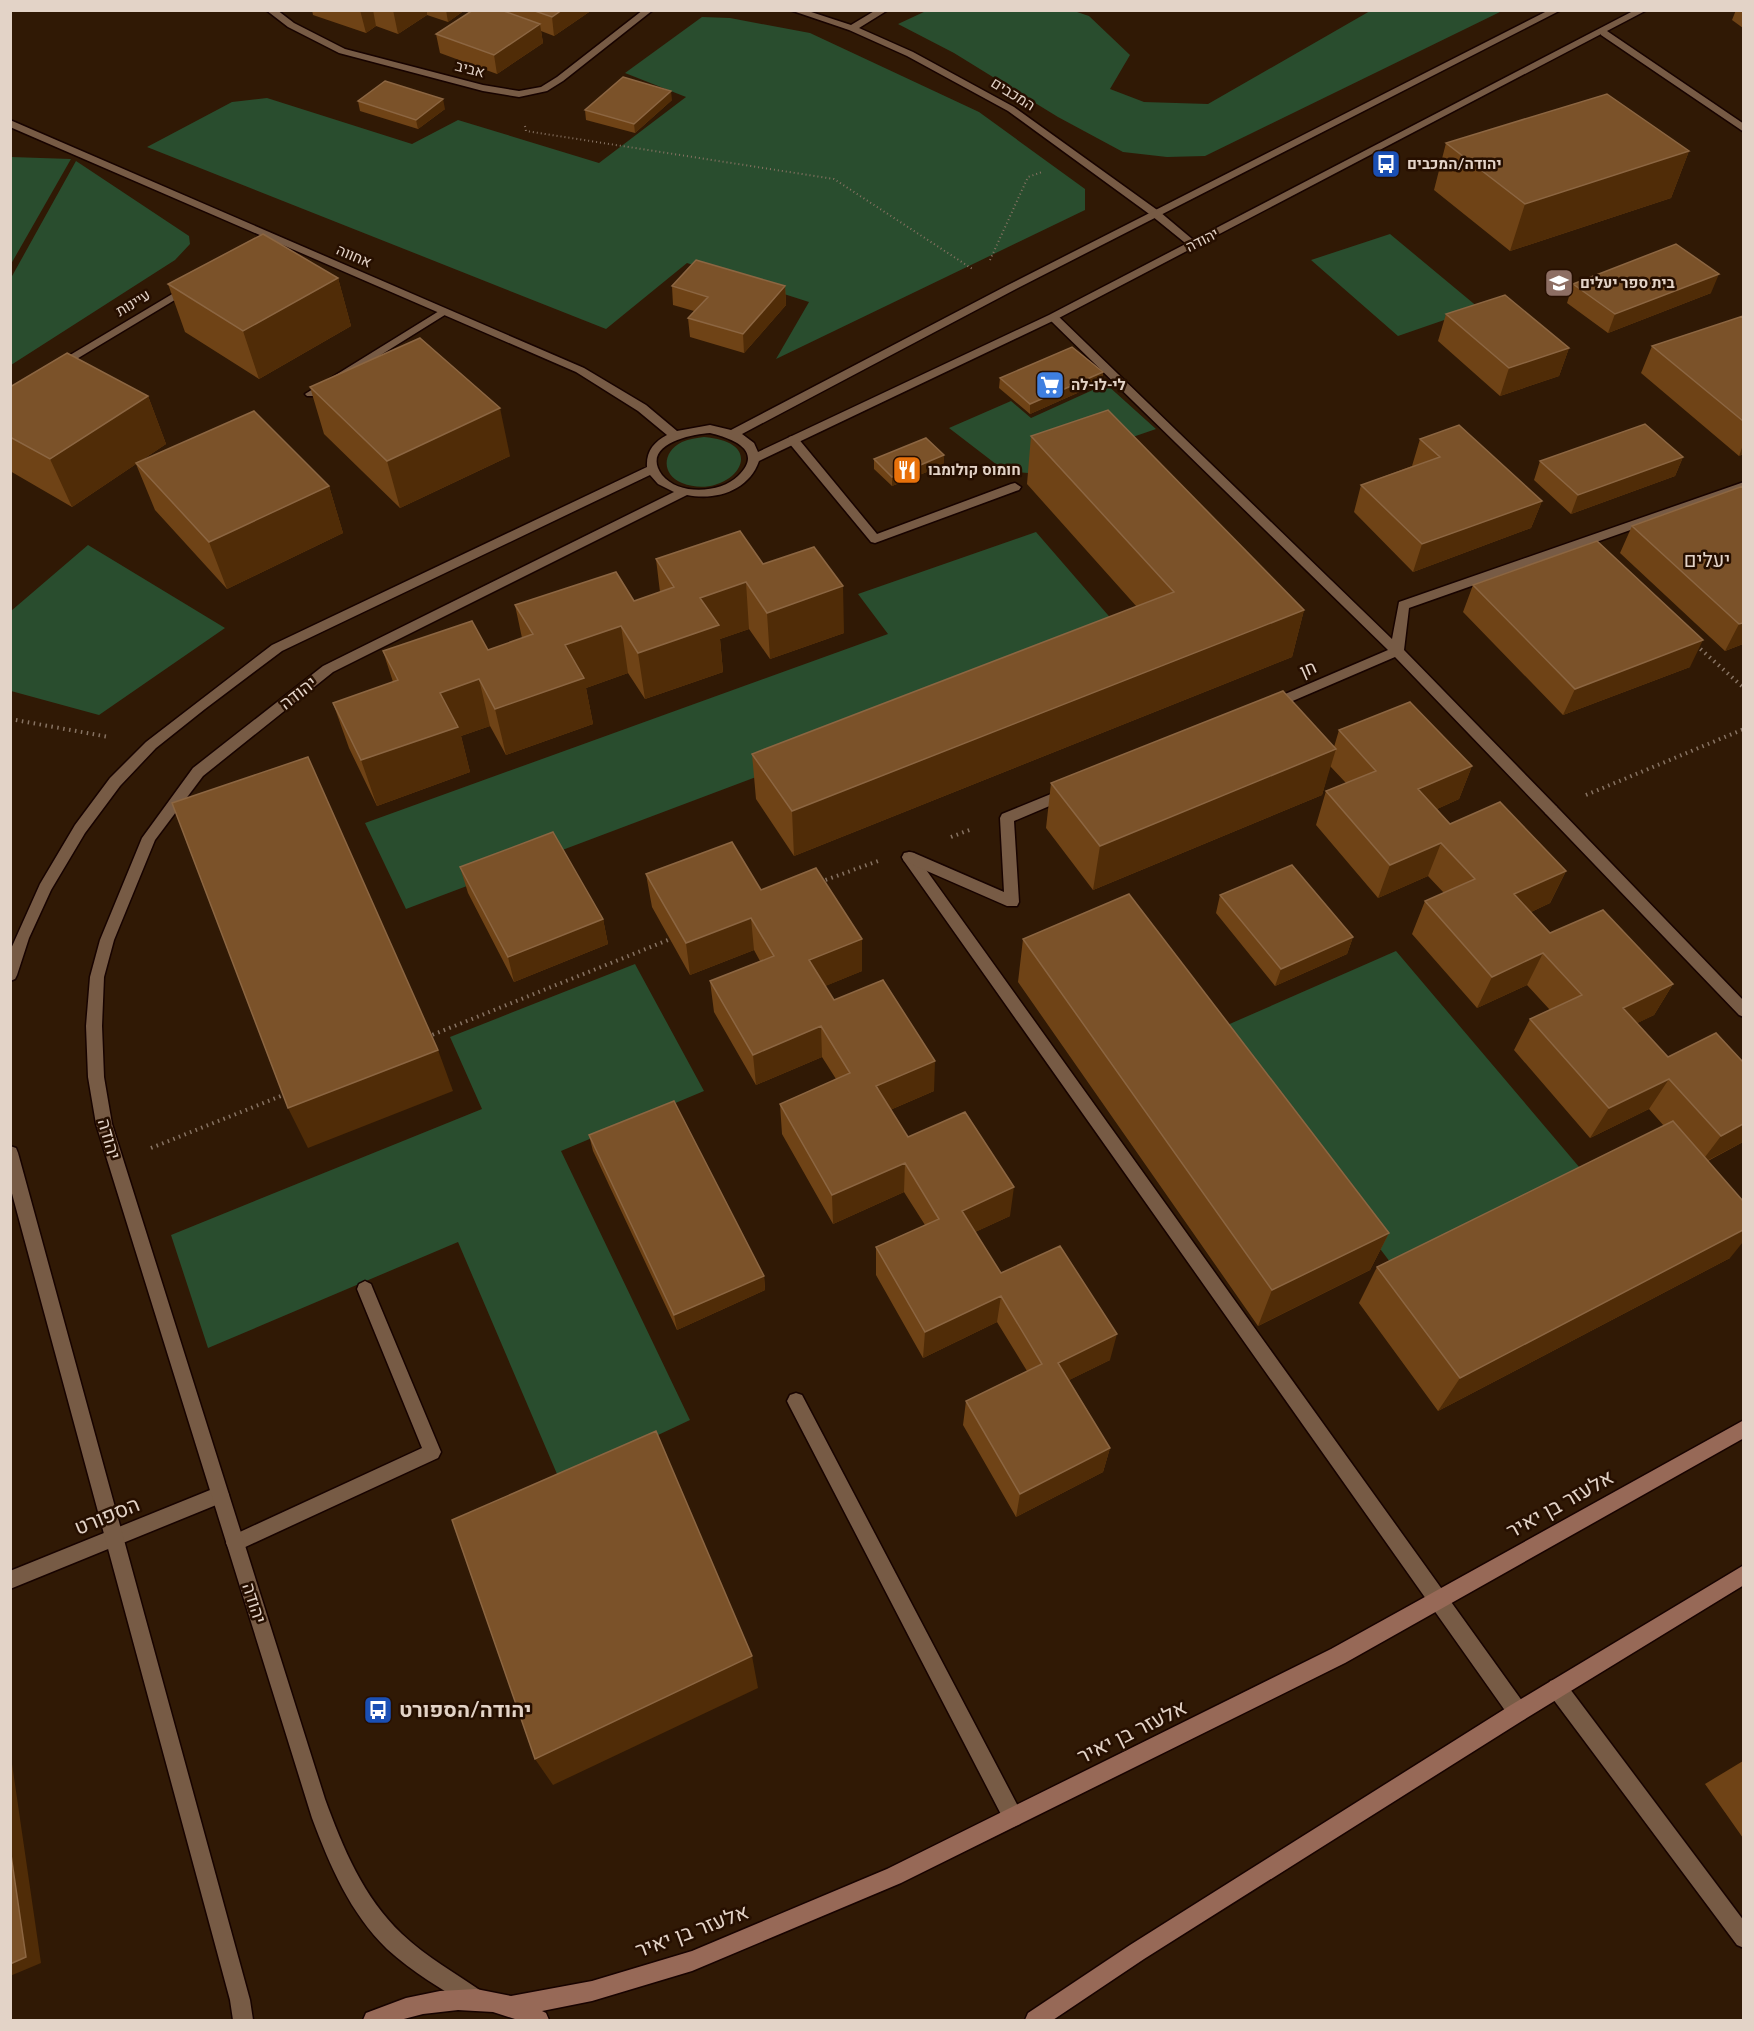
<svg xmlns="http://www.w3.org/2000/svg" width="1754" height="2031" font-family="Lato,Heebo,sans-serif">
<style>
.green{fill:#294d2e}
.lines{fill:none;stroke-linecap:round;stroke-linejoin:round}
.service-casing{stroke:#170300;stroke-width:3}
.pedestrian-casing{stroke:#170300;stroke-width:3}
.minor-casing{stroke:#170300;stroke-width:3}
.tertiary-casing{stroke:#170300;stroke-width:3}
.secondary-casing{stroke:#170300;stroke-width:3}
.path-far1{stroke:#877363;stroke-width:2;stroke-dasharray:1 3;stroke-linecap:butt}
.path{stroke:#877363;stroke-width:4;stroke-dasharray:1.5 4.5;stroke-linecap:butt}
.service{fill:#775b45;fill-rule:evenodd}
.pedestrian{fill:#775b45;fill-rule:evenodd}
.minor{fill:#775b45;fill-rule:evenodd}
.tertiary{fill:#775b45;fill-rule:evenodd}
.secondary{fill:#976957;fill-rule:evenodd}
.wall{fill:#6f4316}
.shaded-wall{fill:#502c07}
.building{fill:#7b5229;stroke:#8c6642;stroke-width:1.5}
.labels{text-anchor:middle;stroke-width:5;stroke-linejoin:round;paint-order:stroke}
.far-street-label{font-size:15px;fill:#e3d3c7;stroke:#260f00}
.far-poi-label{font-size:15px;font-weight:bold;fill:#e3d3c7;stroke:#260f00;text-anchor:start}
.street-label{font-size:18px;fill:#e3d3c7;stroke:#260f00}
.neighbourhood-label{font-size:20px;fill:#e3d3c7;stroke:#260f00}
.near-street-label{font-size:21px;fill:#e3d3c7;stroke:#260f00}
.near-poi-label{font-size:21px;font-weight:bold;fill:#e3d3c7;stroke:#260f00;text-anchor:start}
</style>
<rect width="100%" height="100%" fill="#301905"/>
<path class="green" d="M926,11L1071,10L1089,16L1130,55L1110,89L1144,102L1208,104L1370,11H1502L1205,156L1167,157L1123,152L1058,117L954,53L898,24Z
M702,17L730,18L810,33L979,112L1085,189V210L776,359L809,302L687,263L606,329L147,147L232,102L267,98L412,144L458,120L599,163L686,97L625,73Z
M11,157L71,159L11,264L10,157Z
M76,161L189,236L190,244L175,260L11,365V278Z
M1390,234L1479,308L1398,336L1311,260Z
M1106,384L1156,429L1028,473L1005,471L949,428L1011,401L1031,418Z
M704,437C776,443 729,502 682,483C661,474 662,452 682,442C689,439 697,438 704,437Z
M1036,532L1127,637L406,909L365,823L888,634L858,594Z
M88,545L225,628L99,715L11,691V611Z
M1396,951L1580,1168L1390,1262L1216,1030Z
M635,964L704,1091L561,1151L690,1420L560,1481L458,1242L208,1348L171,1235L482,1109L450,1037Z"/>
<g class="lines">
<g class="service-casing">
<path id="service" d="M1601,31H1607L1744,124V132L1601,35Z
M444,308L449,311L448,313L315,396H307L305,394Z
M793,436L797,437L877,534L1011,484L1015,483L1021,487L1019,490L875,543L871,542L789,443V437Z
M1551,805L1556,806L1744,1001V1017L1739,1015L1546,814L1544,810Z
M909,852L914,853L1525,1705L1528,1712L1525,1719L1518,1722L1511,1719L904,861L902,857L904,853Z
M365,1281L371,1284L373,1289L441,1452L438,1458L241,1549L235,1552L229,1549L226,1543L229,1537L422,1448L357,1289L359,1284Z
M796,1393L802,1395L1020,1810L1023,1817L1020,1824L1013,1827L1006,1824L790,1407L787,1401L790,1395Z
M1557,1679L1564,1681L1744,1921V1948L1737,1945L1550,1695L1548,1688L1550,1681Z"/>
</g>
<g class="pedestrian-casing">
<path id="pedestrian" d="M1053,314L1057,315L1392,639L1399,602L1744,482V490L1409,608L1404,650L1556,806L1558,810L1551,815L1546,814L1395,657L1274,709H1264L1262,706L1264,703L1388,650L1049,319L1048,317Z
M1068,787L1075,792L1073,796L1014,821L1019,902L1017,906H1007L904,861L902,857L909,852L914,853L1004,892L1000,818L1002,814Z"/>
</g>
<g class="minor-casing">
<path id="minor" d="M266,10H277L294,23L345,49L483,85L519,91L541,87L557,77L643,10H653L563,81L547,91L519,97L483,91L339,53L288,27Z
M790,10H805L851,25L876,10H888L859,28L913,52L1014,107L1160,212L1198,244L1189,246L1152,216L1008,111L907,56L849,30Z
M189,284L194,287L193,289L60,369H52L50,367Z
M220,1486L226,1489L229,1495L226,1501L10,1589V1571Z"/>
</g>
<g class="tertiary-casing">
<path id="tertiary" d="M1549,10H1561L1016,289L742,434L754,443L758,452L1049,315L1635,10H1647L1057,319L759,461C749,490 717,501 687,495L333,672L203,776L155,840L114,940L104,977L102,1026L104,1077L112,1124L325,1799C343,1848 363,1897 402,1934C426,1957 457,1974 484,1993L487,2000L484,2007L477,2010L470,2007C442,1989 412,1972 387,1949C350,1913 330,1866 312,1818L96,1124L88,1077L86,1026L90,977L100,940L142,838L193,768L323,666L674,492L658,484L650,475L282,651L205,709L156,748L120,786L85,833L51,890L29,938L17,975L15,979L10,981V951L40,884L75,825L110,778L146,742L272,645L647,467C646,451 654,442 667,435L638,411L576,372L10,127V120L584,368L646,405L677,431L710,425L731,430L1008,285ZM710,433C731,438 765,450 738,476C721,493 679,496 662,475C640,445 691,434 710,433Z
M10,1146L16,1148L18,1153L250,2000L253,2020H233L230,2000L206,1911L21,1227L10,1186Z"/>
</g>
<g class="secondary-casing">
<path id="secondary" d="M1744,1420V1438L1345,1663L901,1883L692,1971L592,2001L542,2011L546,2013L549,2020H518L493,2012L458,2010L423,2014L400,2020H363L366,2013L406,1998L440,1991L476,1989L511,1996L592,1981L692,1951L887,1869L1331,1649Z
M1744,1565V1585L1525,1719L1144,1959L1053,2020H1025L1028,2013L1130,1945L1511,1705Z"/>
</g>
<path class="path-far1" d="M525,126L526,131L834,179L974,270
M990,260L1028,177L1042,172"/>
<path class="path" d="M1696,645L1744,688
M10,719L109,737
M1586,795L1744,729
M951,837L972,829
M820,882L878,861
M427,1037L673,938
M151,1148L286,1094"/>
<use href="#service" class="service"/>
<use href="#pedestrian" class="pedestrian"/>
<use href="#minor" class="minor"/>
<use href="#tertiary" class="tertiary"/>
<use href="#secondary" class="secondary"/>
</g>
<path class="wall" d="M312,10H465L448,22L427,15L398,34L376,26L366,33L313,15Z
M473,10H592L554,36L541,31L543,43L497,74L440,53L436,34Z
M1736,10H1743V28L1732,20Z
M672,100L635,133L586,120L585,110Z
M358,101L445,109L418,129L360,111Z
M1446,143L1689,151L1671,198L1510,251L1434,190Z
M338,278L351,326L259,379L185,332L168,284Z
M1573,284L1711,293L1608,333L1567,303Z
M672,286H785L786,305L744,353L690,337L688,318L694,311L673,305Z
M1446,314L1569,348L1559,376L1500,396L1438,341Z
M1743,316V454L1739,456L1641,373L1652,346Z
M1103,372L1102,382L1030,414L999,388L1000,378Z
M10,387L148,396L166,444L142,460L329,486L343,533L227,589L155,510L136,464L72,507L10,471Z
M310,387L510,456L400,508L324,434Z
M1031,436L1304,610L1292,657L794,856L756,799L752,754L1137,607L1027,484Z
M1420,439L1542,501L1531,528L1413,572L1354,512L1361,485L1412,466Z
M1683,457L1675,476L1571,514L1534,480L1540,461Z
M874,459L944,465L892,486L874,469Z
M1743,486V644L1725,651L1620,553L1632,526Z
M656,559L763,564L844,633L770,659L749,629L720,639L723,672L645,699L628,673L586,688L593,724L506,755L490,726L461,736L470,772L377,806L349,748L333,703L393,682L383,651L488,650L522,638L515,605L634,601L660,592Z
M1473,585L1690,667L1563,715L1463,612Z
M1339,730L1472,766L1459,799L1437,809L1450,824L1566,871L1550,903L1531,912L1550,933L1673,984L1654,1015L1637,1023L1743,1142L1708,1161L1730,1258L1438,1411L1359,1303L1377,1267L1664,1126L1649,1109L1590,1138L1514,1050L1530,1019L1550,1010L1527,985L1477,1008L1412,934L1425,901L1444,893L1428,876L1378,898L1316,825L1326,791L1346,783L1330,766L1322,795L1093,890L1046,828L1051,783L1334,747Z
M460,867L603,919L608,944L514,982L468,893Z
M646,874L761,890L862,939V971L825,986L834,1000L934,1091L890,1110L908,1137L1010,1216L975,1232L1001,1273L1110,1360L1069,1380L1110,1448L1103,1472L1016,1517L963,1425L966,1401L1027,1371L997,1322L923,1358L876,1275V1247L925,1225L904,1192L833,1224L782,1134L780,1104L836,1079L822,1057L756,1085L714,1012L710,981L760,961L754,950L690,975L652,907Z
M1220,895L1353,937L1347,954L1275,986L1216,913Z
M1023,939L1389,1233L1370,1270L1258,1326L1018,982Z
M589,1135L764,1276L765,1290L677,1330L593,1151Z
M1743,1761V1838L1705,1784Z"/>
<path class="shaded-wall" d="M360,10H373L376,26L366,33Z
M393,10H427V15L398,34Z
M446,10H465L448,22Z
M562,10H592L554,36L552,17Z
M540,24L543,43L497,74L494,55Z
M671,91L672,100L635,133L634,124Z
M443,99L445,109L418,129L416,120Z
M1689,151L1671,198L1510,251L1525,204Z
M1719,274L1711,293L1608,333L1615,314Z
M338,278L351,326L259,379L243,331Z
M785,286L786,305L744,353L743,334Z
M1569,348L1559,376L1500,396L1509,368Z
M1103,372L1102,382L1030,414V404Z
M148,396L166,444L72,507L50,459Z
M500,408L510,456L400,508L387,461Z
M1743,445V454L1739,456Z
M944,455V465L892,486V477Z
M1683,457L1675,476L1571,514L1578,495Z
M329,486L343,533L227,589L209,542Z
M1542,501L1531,528L1413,572L1422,544Z
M746,582L749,629L720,639L723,672L645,699L638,653L700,598Z
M843,586L844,633L770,659L767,613Z
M1304,610L1292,657L794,856L792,811Z
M1743,623V644L1725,651L1739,624Z
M621,626L628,673L586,688L593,724L506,755L495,709L565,645Z
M1703,640L1690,667L1563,715L1575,689Z
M479,679L490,726L461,736L470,772L377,806L361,760L440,693Z
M1336,749L1322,795L1093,890L1100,846Z
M1472,766L1459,799L1406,823L1418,789Z
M1441,843L1428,876L1378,898L1390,865Z
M1566,871L1550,903L1499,927L1514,894Z
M751,918L754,950L690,975L686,943Z
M603,919L608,944L514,982L508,957Z
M1353,937L1347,954L1275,986L1281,969Z
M862,939V971L811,992L809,960Z
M1543,953L1527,985L1477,1008L1492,977Z
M1673,984L1654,1015L1605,1039L1623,1008Z
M821,1026L822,1057L756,1085L753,1055Z
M438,1050L453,1091L308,1148L288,1108Z
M935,1061L934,1091L876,1116V1086Z
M1669,1079L1649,1109L1590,1138L1609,1108Z
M1743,1124V1142L1699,1165L1721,1136Z
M905,1163L904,1192L833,1224L832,1195Z
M1014,1187L1010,1216L960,1239L962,1211Z
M1743,1230V1242L1730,1258L1438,1411L1460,1378Z
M1389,1233L1370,1270L1258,1326L1272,1290Z
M764,1276L765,1290L677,1330L674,1315Z
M1001,1296L997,1322L923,1358L925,1332Z
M1117,1334L1110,1360L1053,1388L1058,1363Z
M1110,1448L1103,1472L1016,1517L1020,1494Z
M752,1656L758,1688L553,1785L535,1759Z
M10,1750L41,1963L10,1976Z"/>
<path class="building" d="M473,10H501L540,24L494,55L436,34Z
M532,10H562L552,17Z
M623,77L671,91L634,124L585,110Z
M385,81L443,99L416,120L358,101Z
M1607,94L1689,151L1525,204L1446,143Z
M263,234L338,278L243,331L168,284Z
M1676,244L1719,274L1615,314L1573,284Z
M696,260L785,286L743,334L688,318L708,297L672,286Z
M1505,295L1569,348L1509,368L1446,314Z
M1743,316V421L1652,346Z
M420,338L500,408L387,461L310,387Z
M1072,347L1103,372L1030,404L1000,378Z
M67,353L148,396L50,459L10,437V387Z
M1108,410L1304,610L792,811L752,754L1174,592L1031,436Z
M254,411L329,486L209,542L136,463Z
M1645,424L1683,457L1578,495L1540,461Z
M1459,425L1542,501L1422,544L1361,485L1440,457L1420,439Z
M926,438L944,455L892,477L874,459Z
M1743,486V623L1739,624L1632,526Z
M740,531L763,564L814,547L843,586L767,613L746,582L700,598L719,625L638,653L621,626L565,645L584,678L495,709L479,679L440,693L458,727L361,760L333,703L398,680L383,651L472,621L488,650L533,634L515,605L616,572L634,601L674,587L656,559Z
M1597,541L1703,640L1575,689L1473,585Z
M1283,691L1336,749L1100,846L1051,783Z
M1410,702L1472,766L1418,789L1450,824L1500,802L1566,871L1514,894L1550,933L1603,910L1673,984L1623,1008L1668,1057L1716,1033L1743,1062V1124L1721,1136L1669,1079L1609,1108L1530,1019L1582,995L1543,953L1492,977L1425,901L1475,879L1441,843L1390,865L1326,791L1376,771L1339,730Z
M308,757L438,1050L288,1108L172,803Z
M553,832L603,919L508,957L460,867Z
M732,842L761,890L816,868L862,939L809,960L834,1000L883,980L935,1061L876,1086L908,1137L965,1112L1014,1187L962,1211L1001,1273L1060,1246L1117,1334L1058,1363L1110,1448L1020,1494L966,1401L1042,1364L1001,1296L925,1332L876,1247L939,1219L905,1163L832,1195L780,1104L850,1073L821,1026L753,1055L710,981L774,956L751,918L686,943L646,874Z
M1292,865L1353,937L1281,969L1220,895Z
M1129,894L1389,1233L1272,1290L1023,939Z
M674,1101L764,1276L674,1315L589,1135Z
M1673,1121L1743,1201V1230L1460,1378L1377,1267Z
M656,1431L752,1656L535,1759L452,1520Z
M10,1848L26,1957L10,1964Z"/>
<defs>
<g id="bus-square" transform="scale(1.5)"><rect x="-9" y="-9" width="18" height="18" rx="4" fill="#1a4fb4" stroke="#260f00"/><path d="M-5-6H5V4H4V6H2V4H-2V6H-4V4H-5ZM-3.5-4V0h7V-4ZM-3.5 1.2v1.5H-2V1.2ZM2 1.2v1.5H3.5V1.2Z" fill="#fff"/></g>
<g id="school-square" transform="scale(1.5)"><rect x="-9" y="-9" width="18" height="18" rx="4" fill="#8d6e63" stroke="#260f00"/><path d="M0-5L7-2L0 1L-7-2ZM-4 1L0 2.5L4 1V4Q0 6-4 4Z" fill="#fff"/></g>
<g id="supermarket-square" transform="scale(1.5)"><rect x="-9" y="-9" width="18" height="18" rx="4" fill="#3f7fe0" stroke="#260f00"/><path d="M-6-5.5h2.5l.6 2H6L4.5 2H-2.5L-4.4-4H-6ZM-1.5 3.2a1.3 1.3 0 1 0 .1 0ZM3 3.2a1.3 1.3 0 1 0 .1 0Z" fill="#fff"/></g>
<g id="restaurant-square" transform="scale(1.5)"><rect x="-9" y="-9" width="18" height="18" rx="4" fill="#e8710a" stroke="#260f00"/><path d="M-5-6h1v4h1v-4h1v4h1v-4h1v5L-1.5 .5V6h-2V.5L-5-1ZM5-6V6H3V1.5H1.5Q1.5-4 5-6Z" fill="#fff"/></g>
</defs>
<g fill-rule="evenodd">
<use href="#bus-square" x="1386" y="164"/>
<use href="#school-square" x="1559" y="283"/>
<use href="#supermarket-square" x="1050" y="385"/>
<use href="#restaurant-square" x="907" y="470"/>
<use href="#bus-square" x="378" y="1710"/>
</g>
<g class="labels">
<g class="far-street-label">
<text transform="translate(470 69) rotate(14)" y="5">אביב</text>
<text transform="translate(1013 94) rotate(32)" y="5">המכבים</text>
<text transform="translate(1202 240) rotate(-27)" y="5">יהודה</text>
<text transform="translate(354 256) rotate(23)" y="5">אחווה</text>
<text transform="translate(133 303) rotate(-31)" y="5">עיינות</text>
</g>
<g class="far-poi-label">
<text x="1407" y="169">יהודה/המכבים</text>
<text x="1580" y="288">בית ספר יעלים</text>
<text x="1071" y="390">לי-לו-לה</text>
<text x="928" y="475">חומוס קולומבו</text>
</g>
<g class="street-label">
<text transform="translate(1308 669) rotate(-23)" y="6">חן</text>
<text transform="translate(298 693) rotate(-38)" y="6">יהודה</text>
<text transform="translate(109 1139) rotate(74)" y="6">יהודה</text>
<text transform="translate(254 1603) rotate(72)" y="6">יהודה</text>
</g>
<g class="neighbourhood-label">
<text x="1707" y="567">יעלים</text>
</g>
<g class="near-street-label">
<text transform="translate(1560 1504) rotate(-29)" y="7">אלעזר בן יאיר</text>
<text transform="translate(107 1516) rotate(-22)" y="7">הספורט</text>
<text transform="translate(1132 1732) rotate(-26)" y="7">אלעזר בן יאיר</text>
<text transform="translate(692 1931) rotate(-20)" y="7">אלעזר בן יאיר</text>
</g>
<g class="near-poi-label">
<text x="399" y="1717">יהודה/הספורט</text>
</g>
</g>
<rect width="1754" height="2031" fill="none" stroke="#e3d3c7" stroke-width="24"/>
</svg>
